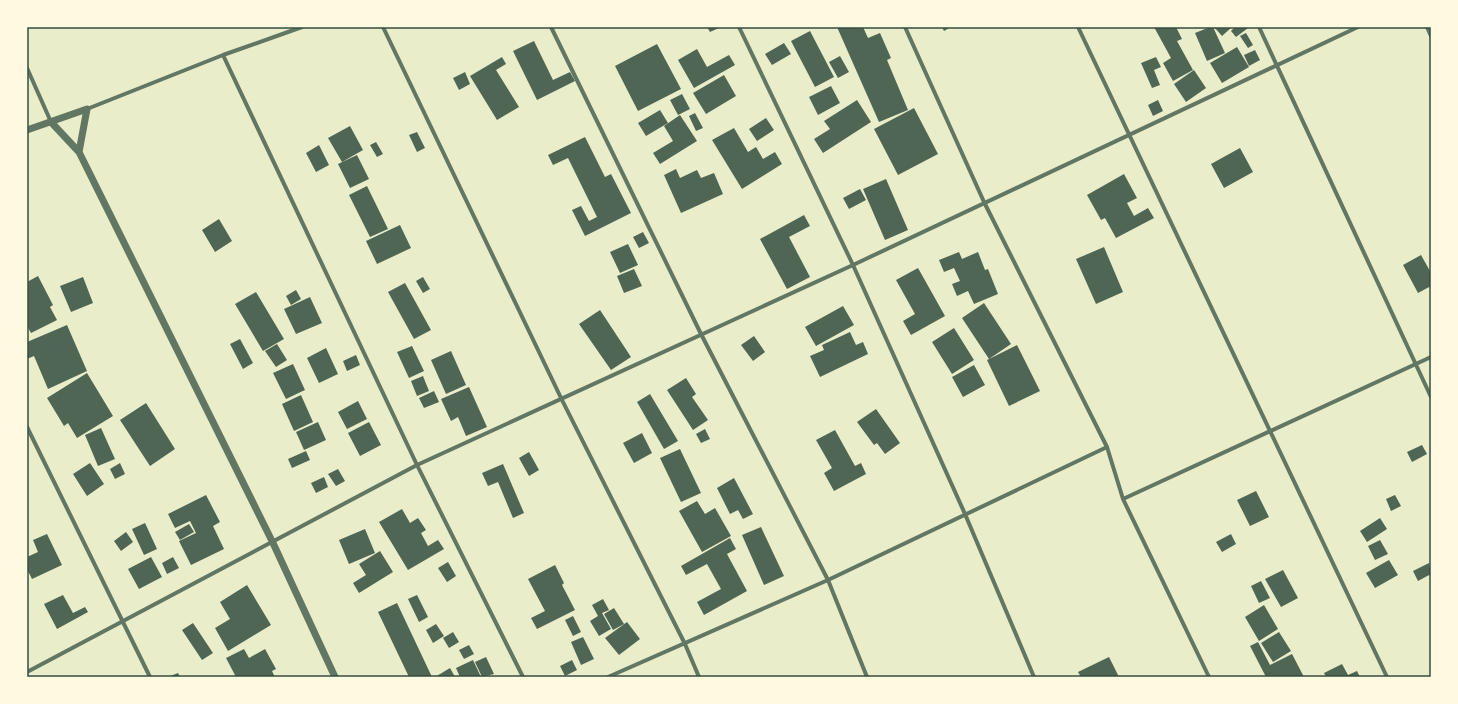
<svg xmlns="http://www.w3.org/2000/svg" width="1458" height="704" font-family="Inter,sans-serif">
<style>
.building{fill:#4f6655}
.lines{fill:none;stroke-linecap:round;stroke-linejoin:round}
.minor{stroke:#617663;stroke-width:4}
.tertiary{stroke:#617663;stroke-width:7}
.neatline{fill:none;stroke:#344e41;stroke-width:1.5}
</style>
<rect width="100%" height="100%" fill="#e9edc9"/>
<path class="building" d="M707,27H721L710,32Z
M837,27H863L868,38L880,33L891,58L887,60L908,110L879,122Z
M942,27H951L944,31Z
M1154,27H1176L1182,39L1177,41L1193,70L1173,81L1163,63L1171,58Z
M1210,27H1213L1225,53L1207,61L1195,33Z
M1214,27H1232L1222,36Z
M1235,27H1247L1248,28L1236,37L1231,31Z
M810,31L834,77L815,87L791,41Z
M1246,33L1253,45L1248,48L1240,36Z
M534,41L553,80L570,72L575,81L537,100L513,51Z
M784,43L791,54L772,65L765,54Z
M657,44L681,89L638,111L615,66Z
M1237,47L1249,67L1222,83L1210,63Z
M697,49L707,67L729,55L735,65L694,88L678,60Z
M1255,50L1260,60L1249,66L1244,55Z
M840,56L849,72L838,78L829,62Z
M502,57L506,64L496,70L519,107L497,120L470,76Z
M1156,57L1161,67L1154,70L1160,85L1152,88L1141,63Z
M1194,70L1206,88L1186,102L1174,84Z
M465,72L470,84L459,90L453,78Z
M724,75L736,96L706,114L693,93Z
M831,86L840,103L818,115L809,97Z
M682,94L690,109L678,115L670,100Z
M857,100L871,122L823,153L814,139L830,129L824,121Z
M1158,100L1163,111L1153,116L1148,105Z
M914,108L938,154L898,175L874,129Z
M660,110L668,123L646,136L638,123Z
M695,113L703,128L696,131L689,116Z
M680,115L697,141L660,164L653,153L673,141L664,126Z
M766,118L774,130L757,141L749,129Z
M350,126L363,150L342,162L328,138Z
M734,128L748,152L756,147L763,159L775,152L782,164L742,189L712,140Z
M417,132L425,148L417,152L409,135Z
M585,137L605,177L611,174L631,213L585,236L572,210L581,206L589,221L597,217L568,158L553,165L548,155Z
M376,142L383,154L377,157L370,145Z
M319,145L329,165L316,172L306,153Z
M1240,148L1253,172L1224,188L1211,164Z
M357,155L369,179L350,188L338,164Z
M676,169L680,178L697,170L701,178L714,173L723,194L681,213L664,175Z
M1124,174L1137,198L1127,203L1134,216L1148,208L1154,218L1116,238L1105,218L1101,220L1087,195Z
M886,179L908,230L885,240L863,189Z
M367,186L388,229L370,237L349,195Z
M860,189L866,200L849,209L843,198Z
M804,215L810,226L789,237L810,277L787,289L760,239Z
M219,219L232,241L215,252L202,230Z
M400,225L411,248L377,264L366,241Z
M643,232L649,243L639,248L633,237Z
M628,244L638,265L620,273L610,252Z
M1104,247L1123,292L1096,304L1076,259Z
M959,252L962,259L978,252L985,270L988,269L998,294L974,304L968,291L957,296L952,284L960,281L954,268L944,272L939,260Z
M1421,255L1430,271L1431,270V286L1418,293L1403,265Z
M918,268L945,316L911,335L903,321L915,314L896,280Z
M634,269L642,286L624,293L617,276Z
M38,276L53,305L50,307L57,320L31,333L27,326V282Z
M83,277L93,303L71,312L60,286Z
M423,277L430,289L423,293L416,281Z
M405,283L431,330L414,339L388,292Z
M296,290L301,299L291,305L286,296Z
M256,292L284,339L263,351L235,304Z
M310,297L322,323L296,334L284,309Z
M984,303L1011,344L989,359L962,318Z
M843,306L854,325L816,346L805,327Z
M600,310L631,357L611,370L579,324Z
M67,325L87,371L48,389L34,356L27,359V342Z
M954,328L974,360L952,374L932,342Z
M850,332L856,345L863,342L868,354L820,377L810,356L824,350L822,345Z
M754,336L765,352L753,361L741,345Z
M240,339L253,363L243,369L230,344Z
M277,344L287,360L276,367L265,351Z
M1017,345L1040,391L1009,406L987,360Z
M412,346L424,371L409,378L397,352Z
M326,348L338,374L319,383L307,358Z
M451,351L466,385L446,394L431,360Z
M356,355L360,365L347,371L343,361Z
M293,364L305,390L286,399L273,373Z
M974,365L985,385L963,397L952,377Z
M87,373L113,416L77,438L68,423L64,426L47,398Z
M423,376L429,391L417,396L411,381Z
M686,378L696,394L692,397L708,420L693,430L667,390Z
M469,387L487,427L466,436L458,417L451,421L441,399Z
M434,391L439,402L424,408L419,398Z
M650,394L678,441L664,449L637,402Z
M301,395L313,422L294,431L282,404Z
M358,401L367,419L347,429L338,412Z
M146,403L175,449L150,466L120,420Z
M876,409L900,443L885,454L877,443L874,445L857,422Z
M318,422L326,440L304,450L296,432Z
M369,422L381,445L360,456L348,433Z
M101,428L115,459L98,466L85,435Z
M705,429L710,439L701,443L696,434Z
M835,430L855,466L861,463L866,474L834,491L824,473L832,468L816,440Z
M642,433L652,453L634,463L623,443Z
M1422,445L1427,454L1412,462L1407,452Z
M680,449L701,493L681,502L660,458Z
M306,451L310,460L292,468L288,459Z
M529,452L539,470L529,476L519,458Z
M90,463L104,484L87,496L73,474Z
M120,463L125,474L115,479L110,469Z
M503,464L524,513L513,518L498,482L488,486L482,473Z
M338,469L345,481L336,486L328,474Z
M324,477L328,487L316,493L311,483Z
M734,478L753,514L743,519L738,510L730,514L717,488Z
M1256,491L1269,517L1250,526L1237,500Z
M206,495L220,522L213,526L224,549L191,565L179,541L196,533L190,521L175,528L168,514Z
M1395,495L1401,506L1391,511L1386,499Z
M697,501L705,514L715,508L731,536L702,552L679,511Z
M402,509L410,523L418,518L426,530L421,533L428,546L438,540L444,549L408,570L379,522Z
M1380,518L1387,529L1367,542L1360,531Z
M145,523L157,549L144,555L132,529Z
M189,524L194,532L180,540L175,532Z
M761,527L784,576L764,585L742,535Z
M365,529L375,553L349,564L339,540Z
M126,532L133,542L121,551L114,541Z
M47,534L62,565L32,579L27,569V557L38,552L33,540Z
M1231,534L1236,544L1222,552L1216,542Z
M730,538L736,549L727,554L747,591L704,615L697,602L721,589L707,564L686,575L681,566Z
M1380,540L1388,554L1375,560L1368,546Z
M380,551L393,572L359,593L353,583L366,575L359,564Z
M151,557L162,577L139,589L128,569Z
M173,557L179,568L167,574L162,563Z
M1389,560L1398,575L1375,588L1366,573Z
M448,562L456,576L447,582L438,568Z
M1429,563L1431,574L1418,581L1413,571Z
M555,565L564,583L562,585L575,610L537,629L531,618L545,611L528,579Z
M1283,570L1298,598L1281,607L1265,579Z
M1261,581L1270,598L1259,603L1251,586Z
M247,585L271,625L228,651L215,628L230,619L220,602Z
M63,595L73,613L85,607L88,612L57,629L44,604Z
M417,595L428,617L419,622L408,599Z
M603,599L609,610L602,613L611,629L599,636L590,621L598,616L592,605Z
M397,603L432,677H409L378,612Z
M1264,605L1278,629L1259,641L1245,617Z
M614,608L624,624L613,630L604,614Z
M573,616L581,632L573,636L565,620Z
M627,622L640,639L619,655L605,638Z
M193,623L213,653L202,660L182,630Z
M436,624L444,636L433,643L426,630Z
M453,632L459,642L449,648L443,638Z
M1279,632L1291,651L1273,662L1261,643Z
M583,637L594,659L581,665L571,642Z
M1258,642L1270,665L1292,654L1304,677H1266L1250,646Z
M469,645L474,654L464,659L459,650Z
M244,649L249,658L265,649L276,669L272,671L275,677H236L226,658Z
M486,657L494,674L482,677L475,662Z
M1109,657L1119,677H1081L1078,672Z
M473,660L481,677H460L456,668Z
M572,660L577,670L565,676L560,666Z
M1342,664L1348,675L1357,671L1360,677H1326L1324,673Z
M450,668L455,677H435Z
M178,673L180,677H168Z"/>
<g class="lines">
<path class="minor" d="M383,27L562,400L685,644L699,677
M551,27L701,334L828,580L867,677
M739,27L853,265L965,514L1034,677
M905,27L984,202L1107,447L1123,499L1209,677
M1078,27L1387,677
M1259,27L1431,397
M1427,27L1431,36
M223,55L417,465L523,677
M27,68L51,122
M87,109L223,55L302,27
M27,427L150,677
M1123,499L1431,357
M27,672L417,465L853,265L1358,27
M608,677L828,580L1107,447"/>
<path class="tertiary" d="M51,122L79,152L273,543L335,677
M27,130L87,109L79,152"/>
</g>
<rect width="1458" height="704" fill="none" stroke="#fefae0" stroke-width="56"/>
<rect x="28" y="28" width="1402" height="648" class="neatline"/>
</svg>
